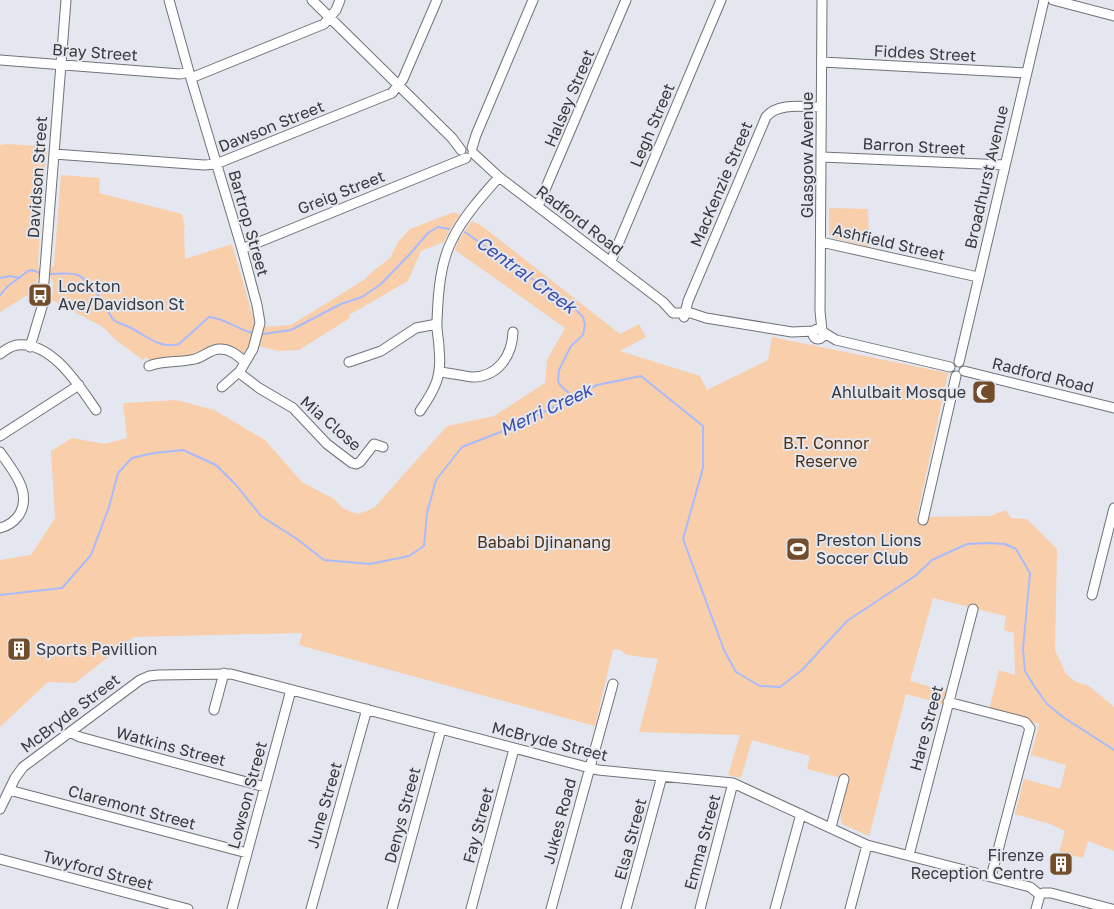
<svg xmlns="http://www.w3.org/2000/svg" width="1114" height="909" font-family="'Golos Text',sans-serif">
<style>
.green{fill:#f9ceaa}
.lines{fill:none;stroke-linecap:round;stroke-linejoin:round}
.stream{stroke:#a8bbfd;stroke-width:2}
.minor-casing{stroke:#6f7279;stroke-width:11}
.minor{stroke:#fff;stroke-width:9}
.labels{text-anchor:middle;stroke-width:4;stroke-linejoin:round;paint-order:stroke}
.street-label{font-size:16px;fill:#393a3d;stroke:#e4e7ef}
.poi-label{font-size:16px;fill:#393a3d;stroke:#e4e7ef;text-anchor:start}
.park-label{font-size:16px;fill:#4e3014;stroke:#e4e7ef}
.water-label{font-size:18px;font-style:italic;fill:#3c4dab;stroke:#e4e7ef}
</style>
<rect width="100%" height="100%" fill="#e4e7ef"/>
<path class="green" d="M7,144L42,146L47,144L38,262V267L41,270L40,276L37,279L36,292L34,291L0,312V145Z
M61,175L100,178L99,193L182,214L185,227L184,228L185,259L232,244L255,324L250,345L241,355L233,350L150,361L146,357L143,360L117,341L103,327L52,300C52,295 54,287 53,283C50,273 45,275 54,265Z
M829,208L868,209L869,247L833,238L829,234Z
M454,212L460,215L449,231L444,242L421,251L408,281L349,315L350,318L299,350L278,351L259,346L264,327L291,325L367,278V276L390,258L398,242L410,229Z
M472,221L482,226L620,334L639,324L646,337L620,351L700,376L707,390L768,360L772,337L948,373L917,517L990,516L1006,510L1011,518L1027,519L1057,549L1055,650L1066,674L1076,682L1089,686L1114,707V851L1088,841L1083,858L1059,852L1065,831L1050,824L1015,814L1024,779L1060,789L1066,765L1031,755L1039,724L989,710L999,670L1015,675L1014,633L1004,630L1006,616L933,598L910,681L946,691L943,704L906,694L869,836L842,824C837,811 846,793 849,780L807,769L810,756L752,740L741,778L728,775L740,735L639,732L658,659L627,655L618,649L613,650L595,726L299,645L302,633L134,637L75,683L48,682L0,727V560L31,555L55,518L51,451L72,438L105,444L127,438L123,403L177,400L214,410L265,440L302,482L334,499L344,509L358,514L374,508L447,426L494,416L545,383L547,360L565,328L455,250L458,241Z"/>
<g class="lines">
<path class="stream" d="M465,232L517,269L568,302L583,317L585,325L583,335L571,346L559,370L558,381L560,385L574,398
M50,274C59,274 70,272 78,275C92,282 104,305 112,318C115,323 123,324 129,327C144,334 160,350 179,344L209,317C225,318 238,330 253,333
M0,278L10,276L20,278
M0,295L8,286L28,271L32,270L40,273
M263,334L291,330L341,304L362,297L381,284L409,255L428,233L438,227L449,229
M0,595L62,588L91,555L109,507L118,473L132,458L154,453L183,450L216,465L237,486L261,516L297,539L324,560L370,564L409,556L424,546L427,513L436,480L462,447L516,426L597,385L641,376L703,426V468L683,539L724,650L736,672L760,686L780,687L802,670L847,621L915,576L932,560L967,544L989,543L1005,544L1016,549L1030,573L1023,649L1025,671L1034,686L1047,704L1063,717L1114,750"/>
<g class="minor-casing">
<path id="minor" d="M169,0L189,72L242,249L257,305L260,323L253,349L240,371L222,387
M312,0L452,138L461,150
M822,0L820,311L822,331
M1053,0L1114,16
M0,60L180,74L189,72
M822,62L1026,73
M191,78L324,24L336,10L340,0
M472,148L476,135L533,0
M473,153L499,177L663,302L673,313H691L706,318L792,332L814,331
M54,154L204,165L216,164L392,93L403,79L437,0
M822,157L1005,165
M538,206L626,0
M821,242L978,277
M242,249L466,158
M611,261L721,0
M684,317L688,301L766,117C778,102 804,107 821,107
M813 334a5 5 0 1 1 10 0a5 5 0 1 1-10 0Z
M823,332L836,340L950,367
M30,347L42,307L66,0
M0,354C5,350 11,346 17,345C52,341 79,386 96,410
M349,362L381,351L416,328L437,324
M959,362L1044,0
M149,366C164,360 179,363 195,359C204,357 210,349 220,349C230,349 237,355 244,361
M240,371L242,375L259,388L293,408L327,444L352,463L356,464L360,462L374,444L383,447
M964,371L1114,408
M440,372C451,373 462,376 472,377C498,377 512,356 513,332
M420,411C436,388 442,376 439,348C439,339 436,330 437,321C438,294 440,262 453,238C464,216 483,195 499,177
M0,436L79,385
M0,452C12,470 33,492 19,515C14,522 8,526 0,528
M923,520L956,376
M1092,595L1114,508
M948,702L1025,722L1030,728L991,877
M214,710L224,673
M70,732L80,737L265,787
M9,790L247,853
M0,809L15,778L23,767L140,680L149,676L158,675L231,674L598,770L733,783L867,845L1030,887L1040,895L1043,893H1051L1112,909
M831,827L844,779
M909,855L973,609
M0,859L188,909
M232,909L291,690
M311,909L367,709
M392,909L441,729
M471,909L514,749
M551,909L613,684
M626,909L662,776
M700,909L733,783
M775,909L801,814
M850,909L867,845
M1036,909L1040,895"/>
</g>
<use href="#minor" class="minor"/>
</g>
<defs>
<g id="bus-square" transform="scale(1.25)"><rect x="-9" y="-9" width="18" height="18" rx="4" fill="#734c29" stroke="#e4e7ef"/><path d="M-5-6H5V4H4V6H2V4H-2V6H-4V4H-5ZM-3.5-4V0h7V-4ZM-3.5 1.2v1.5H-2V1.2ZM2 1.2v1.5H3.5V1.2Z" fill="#fff"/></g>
<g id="mosque-square" transform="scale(1.25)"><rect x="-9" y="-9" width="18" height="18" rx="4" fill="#734c29" stroke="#e4e7ef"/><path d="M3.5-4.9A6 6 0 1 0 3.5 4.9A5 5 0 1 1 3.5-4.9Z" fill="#fff"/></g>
<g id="stadium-square" transform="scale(1.25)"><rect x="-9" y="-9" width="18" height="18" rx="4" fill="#734c29" stroke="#e4e7ef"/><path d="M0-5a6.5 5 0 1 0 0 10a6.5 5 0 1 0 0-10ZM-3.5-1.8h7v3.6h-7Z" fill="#fff"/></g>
<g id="building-square" transform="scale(1.25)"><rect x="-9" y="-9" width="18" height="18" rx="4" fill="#734c29" stroke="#e4e7ef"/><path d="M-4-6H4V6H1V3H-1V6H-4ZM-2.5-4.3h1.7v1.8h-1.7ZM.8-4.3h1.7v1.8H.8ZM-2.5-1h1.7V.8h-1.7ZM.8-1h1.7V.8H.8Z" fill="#fff"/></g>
</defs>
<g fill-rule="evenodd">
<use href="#bus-square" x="40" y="295"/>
<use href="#mosque-square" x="984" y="392"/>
<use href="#stadium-square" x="798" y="549"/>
<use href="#building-square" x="19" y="649"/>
<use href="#building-square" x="1061" y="864"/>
</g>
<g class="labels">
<g class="street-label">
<text transform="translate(95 52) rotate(4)" y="6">Bray Street</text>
<text transform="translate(925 53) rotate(3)" y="6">Fiddes Street</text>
<text transform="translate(569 98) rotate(-67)" y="6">Halsey Street</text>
<text transform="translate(652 125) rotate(-67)" y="6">Legh Street</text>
<text transform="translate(271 126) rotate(-22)" y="6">Dawson Street</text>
<text transform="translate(914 146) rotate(3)" y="6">Barron Street</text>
<text transform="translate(807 155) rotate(-90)" y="6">Glasgow Avenue</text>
<text transform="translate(37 177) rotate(-86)" y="6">Davidson Street</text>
<text transform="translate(986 177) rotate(-77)" y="6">Broadhurst Avenue</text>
<text transform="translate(721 184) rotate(-67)" y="6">MacKenzie Street</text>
<text transform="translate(341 192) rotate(-22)" y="6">Greig Street</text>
<text transform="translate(580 220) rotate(37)" y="6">Radford Road</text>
<text transform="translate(249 223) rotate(74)" y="6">Bartrop Street</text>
<text transform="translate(889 242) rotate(13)" y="6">Ashfield Street</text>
<text transform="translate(1043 375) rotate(14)" y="6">Radford Road</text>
<text transform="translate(331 423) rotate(41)" y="6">Mia Close</text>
<text transform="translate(70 713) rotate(-37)" y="6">McBryde Street</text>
<text transform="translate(926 728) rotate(-75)" y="6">Hare Street</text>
<text transform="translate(550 741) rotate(14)" y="6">McBryde Street</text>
<text transform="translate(171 746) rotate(15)" y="6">Watkins Street</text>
<text transform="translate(247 795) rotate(-75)" y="6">Lowson Street</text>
<text transform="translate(324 805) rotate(-74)" y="6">June Street</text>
<text transform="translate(132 807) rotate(15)" y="6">Claremont Street</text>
<text transform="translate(402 815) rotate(-75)" y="6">Denys Street</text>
<text transform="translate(559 821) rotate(-75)" y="6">Jukes Road</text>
<text transform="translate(478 825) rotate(-75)" y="6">Fay Street</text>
<text transform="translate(630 839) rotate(-75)" y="6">Elsa Street</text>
<text transform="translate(702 842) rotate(-75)" y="6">Emma Street</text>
<text transform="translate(98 870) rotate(15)" y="6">Twyford Street</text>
</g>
<g class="poi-label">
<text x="58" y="292">Lockton<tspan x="58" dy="18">Ave/Davidson St</tspan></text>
<text x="966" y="398" text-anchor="end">Ahlulbait Mosque</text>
<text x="816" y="546">Preston Lions<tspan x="816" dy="18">Soccer Club</tspan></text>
<text x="36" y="655">Sports Pavillion</text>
<text x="1044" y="861" text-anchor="end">Firenze<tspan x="1044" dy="18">Reception Centre</tspan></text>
</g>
<g class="park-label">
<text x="826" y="449">B.T. Connor<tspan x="826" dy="18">Reserve</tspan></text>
<text x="544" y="548">Bababi Djinanang</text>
</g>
<g class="water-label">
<text transform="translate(526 275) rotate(36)" y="6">Central Creek</text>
<text transform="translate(546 410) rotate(-25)" y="6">Merri Creek</text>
</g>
</g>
</svg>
